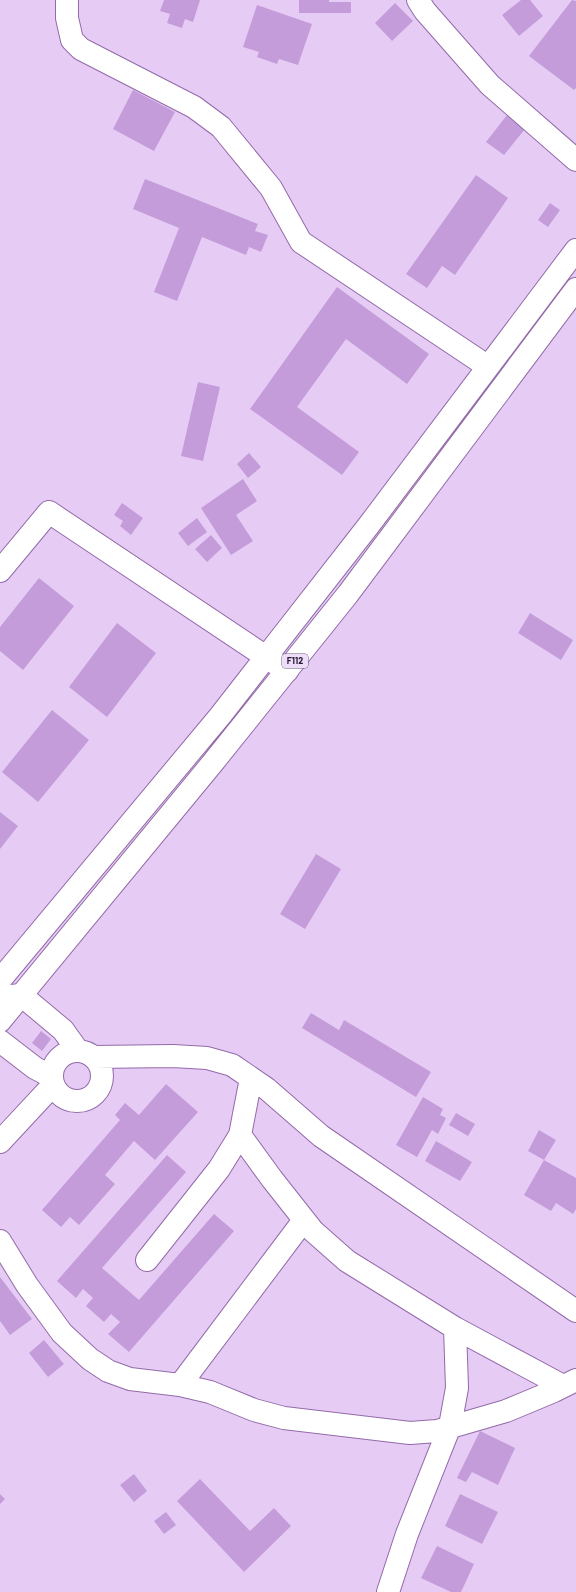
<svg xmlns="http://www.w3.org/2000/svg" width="576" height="1592" font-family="Barlow,sans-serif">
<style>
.building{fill:#c49cda}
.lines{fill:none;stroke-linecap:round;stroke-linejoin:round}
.minor-casing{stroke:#936aa9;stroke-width:24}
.primary-casing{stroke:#936aa9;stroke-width:24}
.minor{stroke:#fff;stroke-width:22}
.primary{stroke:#fff;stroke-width:22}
.labels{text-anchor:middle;stroke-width:3;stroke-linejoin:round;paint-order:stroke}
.shield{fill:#eeddf9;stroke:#64546e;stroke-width:1}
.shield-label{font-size:9px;font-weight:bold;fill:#291932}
</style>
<rect width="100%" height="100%" fill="#e6ccf5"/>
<path class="building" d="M164,0H200L193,22L185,19L182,28L167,23L170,14L160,11Z
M299,0H329V2H351V13H299Z
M521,0H530L543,16L519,36L502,15Z
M572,0L576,1V88L574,90L529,56Z
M395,3L413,21L392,41L375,23Z
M257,5L312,24L298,65L279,59L277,64L257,57L259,52L243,47Z
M133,90L175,112L154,151L113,129Z
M507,115L525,129L504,155L486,142Z
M476,175L508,198L455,275L442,266L427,288L406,274Z
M145,179L258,224L255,231L268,235L261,252L249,247L246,255L202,237L177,301L154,292L179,228L133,209Z
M550,203L560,210L548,227L538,220Z
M337,287L429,354L407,384L346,339L297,407L359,452L342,475L250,409Z
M198,382L220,387L203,461L181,456Z
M249,453L261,467L248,478L237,464Z
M243,479L257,501L236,515L253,541L231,555L201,508Z
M122,503L143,518L131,535L120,526L123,521L114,515Z
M197,518L207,532L188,546L178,533Z
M211,535L222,548L207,562L195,549Z
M39,578L74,606L23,670L0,651V627Z
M530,613L573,640L561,660L518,633Z
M117,623L156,653L107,717L69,687Z
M52,710L89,740L38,802L2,772Z
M0,812L18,826L0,849Z
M316,854L341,869L305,929L280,914Z
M311,1013L339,1030L344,1020L431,1072L416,1097L302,1028Z
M41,1031L51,1039L42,1051L32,1043Z
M166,1084L198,1112L155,1160L134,1141L105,1175L115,1184L79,1225L70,1217L61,1227L42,1210L120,1120L115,1115L125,1103L139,1115Z
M423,1097L443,1109L440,1115L446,1118L438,1134L432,1130L417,1157L396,1145Z
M456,1113L475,1124L468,1136L449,1125Z
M539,1130L556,1140L544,1160L528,1151Z
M436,1141L472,1162L460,1181L425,1161Z
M167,1155L186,1172L102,1268L139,1300L214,1214L234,1231L129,1352L108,1334L120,1322L111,1314L104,1322L86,1306L93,1298L83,1289L76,1298L57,1281Z
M544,1160L576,1178V1209L573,1214L556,1203L551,1211L524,1195Z
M0,1277L32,1319L10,1335L0,1321Z
M44,1340L64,1364L48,1377L29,1353Z
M480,1431L515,1448L498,1485L472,1472L466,1482L457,1478Z
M134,1474L147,1491L134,1502L120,1485Z
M200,1479L250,1531L274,1508L291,1526L244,1572L177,1501Z
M0,1494L5,1499L0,1504Z
M460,1494L498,1512L482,1544L445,1526Z
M166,1512L176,1525L164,1534L154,1521Z
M437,1546L474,1564L461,1592H451L421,1578Z"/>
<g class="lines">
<g class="minor-casing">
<path id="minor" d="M67,0V18L72,40L81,49L194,107L221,127L271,188L301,242L487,366
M418,0L425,11L490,85L576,160
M0,571L49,512L287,671
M0,997L21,995L63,1030L78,1051
M0,1041L35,1068L52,1077
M52 1076a25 25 0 1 1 50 0a25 25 0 1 1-50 0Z
M93,1057L173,1056L207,1058L232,1065L267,1089L321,1136L576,1311
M240,1135L272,1179L313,1231L347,1261L455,1328L563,1386
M0,1142L53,1085
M0,1241L27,1285L62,1333L90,1359L108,1371L130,1379L180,1385L210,1392L254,1410L284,1418L410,1433L437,1431L506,1411L554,1391L576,1380
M147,1260L219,1169L240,1135L251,1078
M180,1385L304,1220
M388,1592L407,1534L450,1426L457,1388L455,1328"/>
</g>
<g class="primary-casing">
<path id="primary" d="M0,980L220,716L369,525L576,250
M0,1021L215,760L348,594L576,289"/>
</g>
<use href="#minor" class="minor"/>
<use href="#primary" class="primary"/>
</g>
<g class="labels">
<rect class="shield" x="282" y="654" width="26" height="14" rx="3"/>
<g class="shield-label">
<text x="295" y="664">F112</text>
</g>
</g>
</svg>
